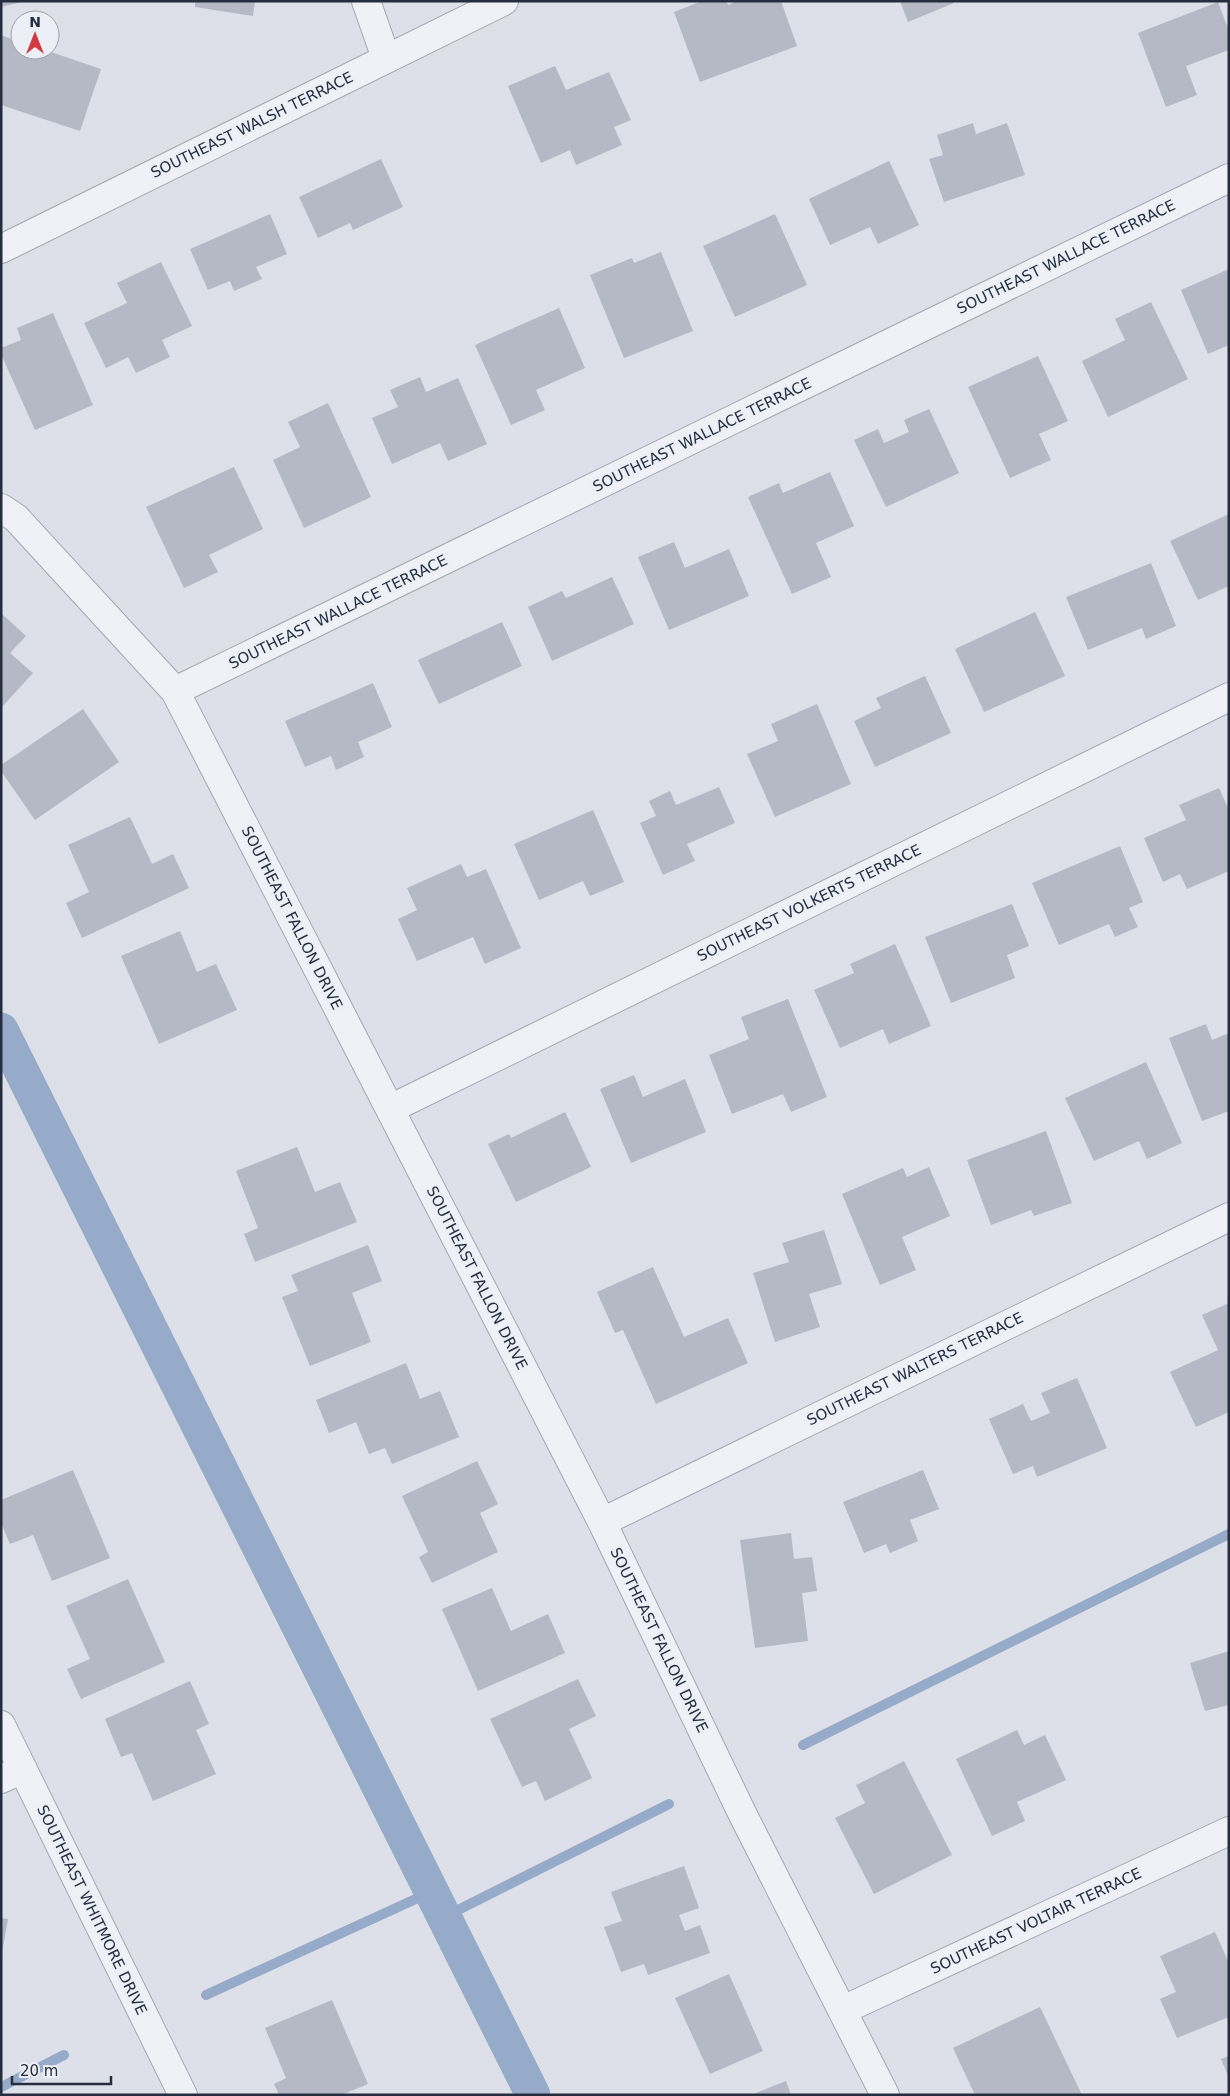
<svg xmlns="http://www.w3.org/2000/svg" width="1230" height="2096" font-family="'DejaVu Sans',sans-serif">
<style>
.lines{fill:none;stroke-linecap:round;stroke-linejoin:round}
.stream{stroke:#96aaca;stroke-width:10}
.canal{stroke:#96aaca;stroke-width:35}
.building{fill:#b4b9c5}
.minor-casing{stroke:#a2a7b2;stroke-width:30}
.minor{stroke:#f0f1f6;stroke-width:28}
.labels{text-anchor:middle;stroke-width:5;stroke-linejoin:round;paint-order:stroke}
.street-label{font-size:15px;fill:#262d3f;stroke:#eceff5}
</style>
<rect width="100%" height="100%" fill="#dde0e8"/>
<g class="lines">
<path class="stream" d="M803,1745L1229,1534
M444,1917L669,1804
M206,1995L431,1892
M1,2087L64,2055"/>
<path class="canal" d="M1,1030L533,2095"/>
</g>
<path class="building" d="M1,1H22V2L1,7Z
M195,1H255L253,16L195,7Z
M702,1H726L728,5L738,1H781L797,46L700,82L674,12Z
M900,1H953L954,3L908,22Z
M1218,2L1229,31V50L1186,66L1197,95L1166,107L1138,33Z
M1,35L20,42V50H45L101,69L80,131L1,105Z
M555,66L566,90L609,72L631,120L614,127L622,145L576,165L570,150L541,163L508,86Z
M973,123L976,134L1007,123L1025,175L944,202L929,159L943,155L937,135Z
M381,159L403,207L353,230L350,223L318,238L299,197Z
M889,161L919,225L878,244L870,227L830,245L809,199Z
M270,214L287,254L256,267L262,279L234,291L230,281L208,290L190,249Z
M775,214L807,285L735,317L703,246Z
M661,252L693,331L624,358L590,275L632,258L634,263Z
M161,262L192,326L162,340L170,357L136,373L128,357L106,368L84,323L127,303L117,283Z
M1229,269V345L1208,354L1181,290Z
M1151,302L1188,379L1108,417L1082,361L1125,340L1115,319Z
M559,308L585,368L536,390L545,410L511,425L475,345Z
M53,313L93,405L35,430L1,354V348L21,340L17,328Z
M1038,356L1068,421L1039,434L1051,460L1010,478L968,387Z
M420,377L426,392L458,378L487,444L448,461L440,443L392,464L372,418L398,407L390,390Z
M328,403L371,497L304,528L273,460L300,447L288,422Z
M929,409L959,473L886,507L854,440L878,429L884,443L909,432L904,420Z
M234,467L263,529L209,555L218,572L184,588L146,507Z
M830,472L854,526L816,543L831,577L792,594L748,497L779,483L783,493Z
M1229,514V586L1198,600L1170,541Z
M674,542L685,568L729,549L749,596L669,630L638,557Z
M1151,563L1176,626L1146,639L1142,628L1088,650L1066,597Z
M612,577L634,624L552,661L528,607L562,591L566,598Z
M1035,612L1065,676L984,712L955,649Z
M1,613L26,636L10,653L33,673L1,708Z
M502,622L522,666L439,704L418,660Z
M925,676L951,733L875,767L854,721L881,708L876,698Z
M373,683L392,727L358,742L364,757L336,770L331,756L305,767L285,721Z
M817,704L851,784L775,817L747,754L778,741L771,724Z
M83,709L119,762L35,820L1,771V765Z
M719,787L735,823L687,844L695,861L663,875L640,823L656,816L649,801L670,791L676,805Z
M1219,788L1229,810V871L1187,889L1180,874L1163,882L1144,838L1186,820L1179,805Z
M593,810L624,882L590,896L583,881L539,900L514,844Z
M130,817L152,864L173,854L189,888L82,938L66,903L89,892L68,845Z
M1120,846L1143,902L1129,908L1138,927L1115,937L1109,924L1059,945L1032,883Z
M461,864L467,877L486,869L521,948L485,964L473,937L417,961L398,919L417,910L407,888Z
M1012,904L1029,946L1007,955L1015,978L951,1003L925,937Z
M180,931L197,972L216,964L237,1010L159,1044L121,956Z
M895,944L931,1026L889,1044L883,1029L840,1048L814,990L854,973L850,964Z
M788,999L827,1097L791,1112L783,1094L732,1114L709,1055L749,1039L741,1017Z
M1206,1024L1212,1040L1229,1033V1111L1202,1121L1169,1038Z
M1146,1062L1182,1143L1147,1159L1139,1141L1094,1161L1065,1098Z
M634,1075L643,1097L685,1079L706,1132L631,1163L600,1089Z
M565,1112L591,1167L516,1202L488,1144L509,1134L511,1138Z
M1046,1131L1072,1203L1034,1216L1031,1210L991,1225L967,1160Z
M297,1147L315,1192L340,1182L357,1222L255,1262L244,1234L258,1228L236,1171Z
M929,1167L950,1216L902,1237L916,1270L880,1285L842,1194L903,1168L907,1177Z
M824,1230L842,1284L809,1294L820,1327L775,1342L753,1273L789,1262L782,1243Z
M368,1245L382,1281L352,1293L371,1342L310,1366L282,1297L298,1291L291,1275Z
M653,1267L684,1337L728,1318L748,1363L656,1404L623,1330L615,1333L597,1292Z
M1229,1303V1412L1196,1427L1170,1372L1218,1350L1202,1315Z
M406,1363L420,1399L440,1391L459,1437L392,1464L385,1448L369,1454L356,1422L329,1433L316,1400Z
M1077,1378L1107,1448L1037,1477L1033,1466L1013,1474L989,1419L1023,1404L1031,1421L1050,1413L1041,1393Z
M477,1461L498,1504L480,1513L498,1552L432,1583L419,1557L428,1552L402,1496Z
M73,1470L110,1558L52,1581L33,1535L10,1544L1,1523V1500Z
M923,1470L939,1509L910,1520L918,1541L890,1553L886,1544L864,1553L843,1502Z
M791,1533L794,1559L812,1557L817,1591L802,1593L808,1641L755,1648L740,1540Z
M128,1579L165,1662L81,1699L67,1669L90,1659L66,1606Z
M492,1588L511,1631L548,1614L565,1653L478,1691L442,1609Z
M1229,1651V1705L1205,1711L1190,1663Z
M578,1679L596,1716L569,1729L592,1778L545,1801L536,1781L522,1787L490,1719Z
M190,1681L209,1724L196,1730L216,1774L153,1801L132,1753L121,1757L105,1719Z
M1017,1730L1024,1745L1045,1735L1066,1780L1017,1802L1025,1821L992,1836L956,1759Z
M904,1761L952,1855L874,1894L835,1818L865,1803L856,1785Z
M684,1866L699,1908L679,1915L685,1931L700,1925L710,1953L648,1975L644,1964L621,1972L604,1927L622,1921L611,1892Z
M1,1918L8,1919L2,1953H1Z
M1215,1932L1229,1963V2017L1177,2038L1160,1999L1176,1992L1160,1956Z
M729,1974L763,2051L710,2074L675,1998Z
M332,2000L368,2084L341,2095H279L274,2084L286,2078L265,2028Z
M1040,2007L1082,2095H975L953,2048Z
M1229,2056V2078L1221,2059Z
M786,2081L791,2095H751Z"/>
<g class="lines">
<g class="minor-casing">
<path id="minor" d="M366,1L386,58
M1,249L504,1
M1,508L16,518L175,691L602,1522L743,1815L885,2095
M175,691L1229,178
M390,1109L1229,697
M602,1522L1229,1217
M1,1725L183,2095
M1,1779L23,1769
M843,2010L1229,1831"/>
</g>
<use href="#minor" class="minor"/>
</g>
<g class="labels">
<g class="street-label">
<text transform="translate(252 125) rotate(-26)" y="5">SOUTHEAST WALSH TERRACE</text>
<text transform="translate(1066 257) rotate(-26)" y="5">SOUTHEAST WALLACE TERRACE</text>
<text transform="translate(702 435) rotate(-26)" y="5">SOUTHEAST WALLACE TERRACE</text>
<text transform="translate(338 612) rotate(-26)" y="5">SOUTHEAST WALLACE TERRACE</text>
<text transform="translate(809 903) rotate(-26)" y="5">SOUTHEAST VOLKERTS TERRACE</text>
<text transform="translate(292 918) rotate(63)" y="5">SOUTHEAST FALLON DRIVE</text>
<text transform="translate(477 1278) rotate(63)" y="5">SOUTHEAST FALLON DRIVE</text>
<text transform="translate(915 1369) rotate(-26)" y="5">SOUTHEAST WALTERS TERRACE</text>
<text transform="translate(659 1640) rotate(64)" y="5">SOUTHEAST FALLON DRIVE</text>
<text transform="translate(92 1910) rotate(64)" y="5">SOUTHEAST WHITMORE DRIVE</text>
<text transform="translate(1036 1921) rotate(-25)" y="5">SOUTHEAST VOLTAIR TERRACE</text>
</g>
</g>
<rect width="1230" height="2096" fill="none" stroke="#262d3f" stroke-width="5"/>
<g transform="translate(35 35)"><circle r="24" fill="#eceff5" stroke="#9da1ac"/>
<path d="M0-4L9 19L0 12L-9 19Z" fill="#d43a43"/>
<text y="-8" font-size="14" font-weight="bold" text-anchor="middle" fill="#262d3f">N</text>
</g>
<path d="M12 2076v8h99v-8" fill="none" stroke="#262d3f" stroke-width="2.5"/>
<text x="20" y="2076" font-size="15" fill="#262d3f" stroke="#eceff5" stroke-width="4" paint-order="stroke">20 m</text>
</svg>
